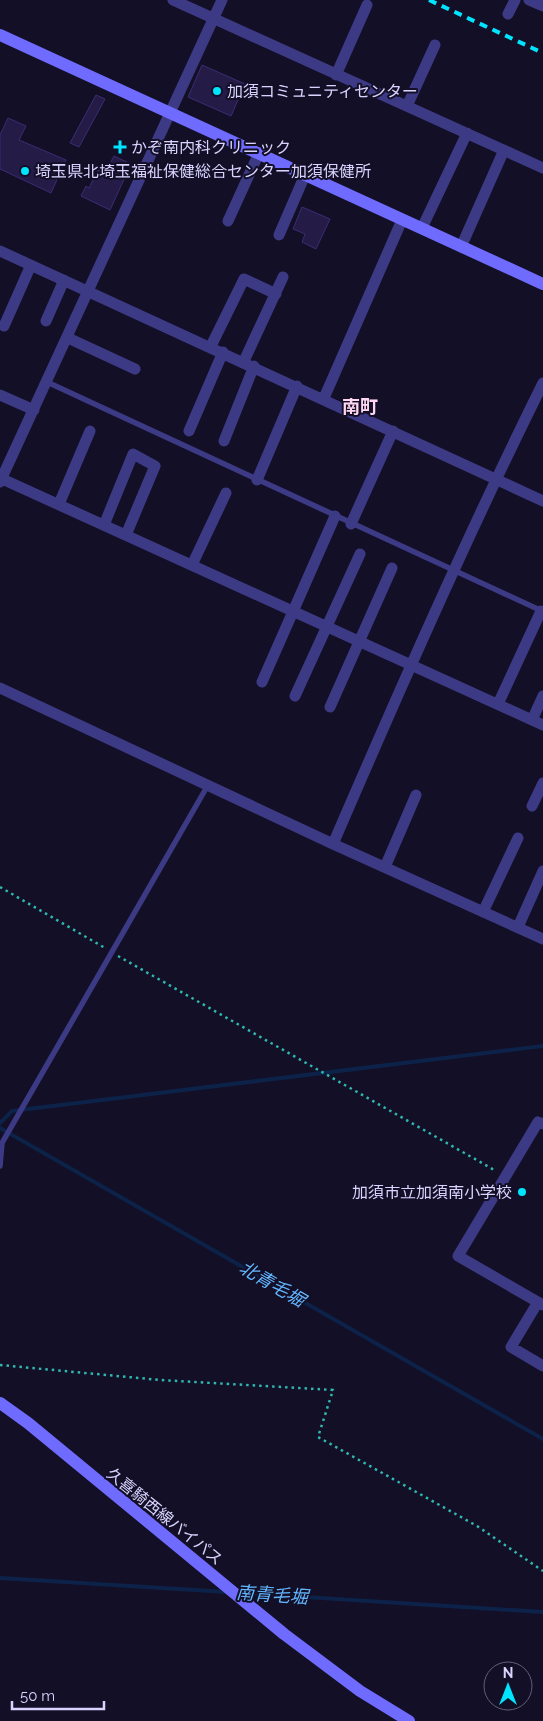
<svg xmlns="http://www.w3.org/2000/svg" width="543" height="1721" font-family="Raleway,'Noto Sans JP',sans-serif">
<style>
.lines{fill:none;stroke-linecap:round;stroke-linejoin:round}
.stream{stroke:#0c2248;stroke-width:4}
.building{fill:#241b47;stroke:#3b2d73}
.path{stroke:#2fb8b0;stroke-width:2.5;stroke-dasharray:2.5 4;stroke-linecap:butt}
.lane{stroke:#3d3a85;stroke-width:5.5}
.street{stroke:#3d3a85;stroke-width:11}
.secondary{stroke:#6f6bff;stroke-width:12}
.rail{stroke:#00e5ff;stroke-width:4;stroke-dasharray:8 6;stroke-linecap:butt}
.poi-dot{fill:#00e5ff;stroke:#130f26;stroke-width:2}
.labels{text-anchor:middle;stroke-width:4;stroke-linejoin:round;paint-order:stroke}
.poi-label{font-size:16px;fill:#d9d4ff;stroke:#130f26;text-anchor:start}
.street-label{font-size:16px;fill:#d9d4ff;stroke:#130f26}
.neighbourhood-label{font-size:18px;font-weight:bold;fill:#ffd6f0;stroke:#130f26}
.water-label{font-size:18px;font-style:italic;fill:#62b6ff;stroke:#130f26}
</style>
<rect width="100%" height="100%" fill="#130f26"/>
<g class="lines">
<path class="stream" d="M0,1123L12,1111L543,1046
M0,1128L543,1439
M0,1578L227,1592
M242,1593L543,1612"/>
</g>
<path class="building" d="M202,65L245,84L231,116L188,97Z
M96,95L105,99L79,147L70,143Z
M8,118L26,126L19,140L66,160L51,193L0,169V135Z
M114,156L131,164L110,210L81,196L86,186L89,188L98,170L105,173Z
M302,207L330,219L316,249L302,242L305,234L293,229Z"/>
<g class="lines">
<path class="path" d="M0,887L105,948
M118,956L496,1171
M0,1365L160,1380L333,1390L318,1437L477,1526L543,1571"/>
<path class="lane" d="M47,382L542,611
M0,1166L2,1143L208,785"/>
<path class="street" d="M173,0L543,168
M529,0L543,6
M508,14L515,0
M336,75L367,5
M407,106L435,45
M228,221L259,153
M422,228L467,133
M279,235L305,175
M461,247L504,150
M0,251L543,501
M46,321L64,280
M4,326L31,265
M68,338L135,369
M211,346L244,279L276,294
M244,361L283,277
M0,395L34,410
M324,398L402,220
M189,431L223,352
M224,441L254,366
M0,478L543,725
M257,480L297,386
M0,482L222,0
M59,504L90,431
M351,524L393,431
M104,525L133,454L155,466L126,535
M192,565L226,493
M262,682L335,516
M0,688L333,844L543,939
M295,696L360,554
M498,704L541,611
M330,707L392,568
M532,720L543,696
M532,806L543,783
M333,844C400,689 468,534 543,383
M385,867L416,795
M483,912L518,838
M518,927L543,871
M543,1124L538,1122L458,1256L543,1305
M538,1302L511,1347L543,1366"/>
<path class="secondary" d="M0,35L543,284
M0,1403L28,1423L284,1634L360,1691L409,1721"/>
<path class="rail" d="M429,0L543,53"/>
</g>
<g class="poi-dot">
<circle cx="217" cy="91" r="5"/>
<path d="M117.5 139.5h5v5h5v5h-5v5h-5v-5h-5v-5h5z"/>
<circle cx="25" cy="171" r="5"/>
<circle cx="522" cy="1192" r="5"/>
</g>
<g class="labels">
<g class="poi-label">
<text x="227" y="97">加須コミュニティセンター</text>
<text x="131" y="153">かぞ南内科クリニック</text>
<text x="35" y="177">埼玉県北埼玉福祉保健総合センター加須保健所</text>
<text x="512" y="1198" text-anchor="end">加須市立加須南小学校</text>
</g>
<g class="street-label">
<text transform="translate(165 1516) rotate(39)" y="6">久喜騎西線バイパス</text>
</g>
<g class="neighbourhood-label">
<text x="360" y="413">南町</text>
</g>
<g class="water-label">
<text transform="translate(272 1284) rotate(30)" y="6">北青毛堀</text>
<text transform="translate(272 1595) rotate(4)" y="6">南青毛堀</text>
</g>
</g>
<g transform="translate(508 1686)"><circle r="24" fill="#130f26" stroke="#625e7d"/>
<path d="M0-4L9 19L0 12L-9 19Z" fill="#00e5ff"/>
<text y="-8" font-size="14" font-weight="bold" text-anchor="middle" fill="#d9d4ff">N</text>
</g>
<path d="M12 1701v8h92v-8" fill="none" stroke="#d9d4ff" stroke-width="2.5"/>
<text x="20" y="1701" font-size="15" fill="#d9d4ff" stroke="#130f26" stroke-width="4" paint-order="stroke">50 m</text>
</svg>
